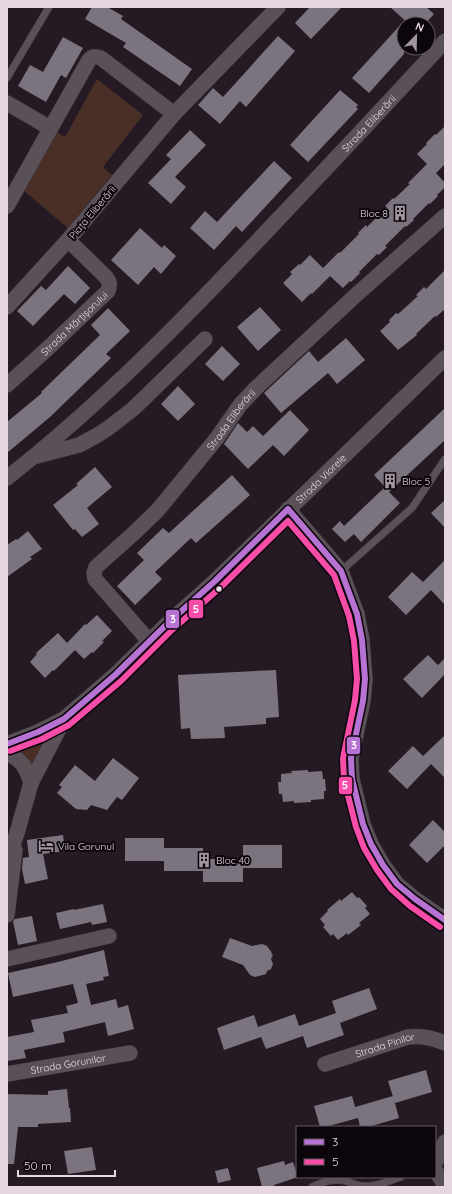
<svg xmlns="http://www.w3.org/2000/svg" width="452" height="1194" font-family="Quicksand,sans-serif">
<style>
.green{fill:#492f26}
.building{fill:#7b747f}
.lines{fill:none;stroke-linecap:round;stroke-linejoin:round}
.lane-casing{stroke:#3d343c;stroke-width:8}
.street-casing{stroke:#3d343c;stroke-width:16}
.lane{stroke:#5a5158;stroke-width:7}
.street{stroke:#5a5158;stroke-width:15}
.bus-1-casing{stroke:#0d050c;stroke-width:9}
.bus-2-casing{stroke:#0d050c;stroke-width:9}
.bus-1{stroke:#b673d3;stroke-width:6}
.bus-2{stroke:#f54da8;stroke-width:6}
.bus-dot{fill:#e5d6e2;stroke:#0d050c;stroke-width:1.5}
.labels{text-anchor:middle;stroke-width:4;stroke-linejoin:round;paint-order:stroke}
.street-label{font-size:10px;fill:#e5d6e2;stroke:#0d050c}
.poi-label{font-size:10px;fill:#e5d6e2;stroke:#0d050c;text-anchor:start}
.line-badge{stroke:#0d050c;stroke-width:1.5}
.badge-label{font-size:11px;text-anchor:middle;font-weight:bold;fill:#fff}
</style>
<rect width="100%" height="100%" fill="#251a24"/>
<path class="green" d="M97,79L143,115L103,167L112,175L111,176L68,228L22,189L57,134L55,131L65,137Z
M48,735L32,768L14,750Z"/>
<path class="building" d="M92,7H107L123,16L121,19L192,69L180,86L123,47L126,43L85,19Z
M310,7H342L311,39L295,23Z
M390,7H426L434,14L425,24H409Z
M404,21V54L369,93L352,78Z
M278,36L295,51L246,107L240,101L220,124L198,105L213,88L223,97Z
M63,37L83,48L66,78L61,75L46,102L18,86L30,65L43,72Z
M340,90L358,105L356,107L358,109L308,162L290,145Z
M445,126V164L436,173L445,183V187L437,195L438,196L430,204L429,203L413,219L414,220L406,227L405,226L385,246L387,247L379,255L377,254L359,272L360,273L351,282L350,281L343,288L330,276L312,294L311,293L302,302L283,283L292,274L290,272L299,264L300,265L310,255L323,268L339,252L340,253L359,234L358,233L366,225L367,227L387,207L385,206L393,198L394,199L410,184L408,183L427,164L417,154L427,144L426,143L435,134L436,135Z
M190,130L206,145L175,177L186,187L171,204L148,183L171,159L166,155Z
M274,161L292,178L242,232L236,226L214,250L190,228L205,211L217,222Z
M140,228L162,248L164,245L176,256L161,274L154,267L138,285L111,260Z
M68,266L90,288L75,304L64,294L33,326L17,311L41,286L46,290Z
M445,270V309L436,317L435,316L416,334L417,335L398,350L380,331L390,322L389,320L396,313L398,314L418,296L416,295L424,287L426,289Z
M260,307L281,330L258,351L237,327Z
M108,308L130,331L106,354L111,358L50,417L7,453V422L42,393L41,392L100,335L91,325Z
M346,338L365,360L337,384L328,373L281,413L264,393L309,351L318,362Z
M222,346L240,364L223,381L205,364Z
M178,386L195,404L178,421L161,404Z
M445,408V440L389,492L400,503L361,542L354,534L345,542L332,529L340,521L344,526L385,487L374,475Z
M290,410L309,430L284,456L273,445L248,469L224,444L238,423L247,432L253,426L263,436Z
M95,467L112,487L87,508L99,524L82,537L75,529L73,530L53,505L78,485L76,484Z
M232,475L250,495L196,543L191,538L155,572L162,579L135,605L117,586L144,560L137,553L163,528L169,533Z
M445,500V528L431,513Z
M28,531L42,549L30,557L32,559L7,577V545L16,539L17,540Z
M445,560V605L431,590L406,615L388,597L412,572L423,582Z
M97,615L112,631L102,641L104,642L93,653L92,652L84,659L75,650L54,671L53,670L45,678L30,662L37,654L36,653L58,633L67,643L85,624L86,625Z
M428,655L438,665L445,658V674L422,698L403,679Z
M276,670L279,717L266,718V724L224,727L225,738L191,739L190,728L181,729L178,675Z
M445,735V778L431,764L407,789L388,771L413,746L423,756Z
M113,758L139,778L122,800L117,797L107,810L91,805L87,810L76,809L57,793L62,787L59,785L75,765L95,781Z
M308,770V772L322,771L323,779H325L326,791H324V799L311,800V802L294,803V801L283,802L282,794H279L278,782H281V774L292,773L291,771Z
M433,820L445,832V845L427,863L409,845Z
M63,835L65,851L43,854L48,879L25,884L22,869L23,858L29,857L27,840Z
M125,838H164V848H203V859H243V845H282V868H243V882H203V871H164V861H125Z
M352,892L357,898L359,897L367,906L365,908L370,914L359,923L361,925L348,935L347,933L338,940L333,934L331,936L323,927L325,925L320,919L328,911L327,910L340,899L341,901Z
M103,904L107,922L92,925L91,922L60,929L56,913L74,909V910Z
M32,916L37,941L18,945L13,921L15,919Z
M230,938L252,946L262,944L267,946L272,953L271,954L273,955L271,959L273,964L271,969L267,971L266,974L255,977L250,975L243,965L222,957Z
M104,950L109,976L103,977L104,980L86,984L91,1005L116,999L118,1008L128,1005L134,1029L108,1036L105,1022L63,1032L65,1042L24,1050L26,1058L7,1061V1037L34,1032L31,1020L68,1013L66,1006L78,1003L73,984L13,997L8,973L58,962Z
M369,988L377,1009L340,1023L344,1035L307,1048L303,1036L266,1049L261,1037L224,1050L217,1028L254,1015L258,1027L295,1014L299,1026L336,1013L332,1001Z
M426,1070L432,1092L395,1103L388,1081Z
M67,1089L69,1108H70L71,1122L38,1124V1127H18L14,1164H7V1094L48,1095V1091Z
M352,1096L355,1107L393,1096L399,1118L368,1127H360L358,1118L325,1127H320L314,1106Z
M92,1147L96,1170L68,1174L64,1151Z
M284,1161L285,1165L293,1162L298,1177L274,1185V1187H262L257,1168Z
M228,1168L231,1180L218,1183L215,1171Z"/>
<g class="lines">
<g class="lane-casing">
<path id="lane" d="M7,78L49,7
M341,571L412,508L445,459
M312,1187C323,1182 333,1178 346,1181C352,1183 357,1186 364,1186C376,1187 389,1181 401,1177"/>
</g>
<g class="street-casing">
<g id="street">
<path d="M7,103L50,128"/>
<path d="M174,114L278,7"/>
<path d="M7,206L89,60C93,56 95,56 101,58L174,114L68,240L7,307"/>
<path id="s1" d="M7,385L46,350L108,291C110,285 110,282 106,277L68,240"/>
<path d="M37,456L79,445L96,436L107,429L133,409L205,339"/>
<path id="s2" d="M7,478C101,404 184,319 266,232C326,169 386,105 445,41"/>
<path d="M288,509L341,571L357,614L362,640L365,679L363,701L351,758L352,779L363,824L371,844L383,865L397,884L415,899L445,920"/>
<path id="s3" d="M149,641L95,579L94,573L96,567L133,534L157,511L217,438L240,405L256,388L356,295L445,216"/>
<path id="s4" d="M7,744L38,732L64,719L115,675L167,624L215,581L445,358"/>
<path d="M7,753C22,760 26,767 31,783"/>
<path d="M7,861L17,833L31,783L64,719"/>
<path d="M7,915L15,850"/>
<path d="M7,959L109,936"/>
<path id="s5" d="M325,1064L408,1037C421,1035 433,1038 445,1043"/>
<path id="s6" d="M7,1074L130,1053"/>
<path d="M435,1163L445,1142"/>
<path d="M435,1170L445,1185"/>
</g>
</g>
<use href="#lane" class="lane"/>
<use href="#street" class="street"/>
<g class="bus-1-casing">
<path id="bus-1" d="M7,744L38,732L64,719L115,675L167,624L215,581L288,509L341,571L357,614L362,640L365,679L363,701L351,758L352,779L363,824L371,844L383,865L397,884L415,899L445,920"/>
</g>
<g class="bus-2-casing">
<path id="bus-2" d="M10,751L42,739L69,725L121,681L172,630L221,587L288,521L334,575L349,616L354,641L357,679L355,700L343,758L344,780L356,827L364,848L377,870L391,889L410,906L440,927"/>
</g>
<use href="#bus-1" class="bus-1"/>
<use href="#bus-2" class="bus-2"/>
</g>
<defs>
<g id="building-bare" transform="scale(1.2)"><path d="M-4-6H4V6H1V3H-1V6H-4ZM-2.5-4.3h1.7v1.8h-1.7ZM.8-4.3h1.7v1.8H.8ZM-2.5-1h1.7V.8h-1.7ZM.8-1h1.7V.8H.8Z" fill="#a294a0" stroke="#0d050c" stroke-width="2.5" paint-order="stroke"/></g>
<g id="hotel-bare" transform="scale(1.2)"><path d="M-6-4.5h1.5V1H6V5H4.5V3h-9V5H-6ZM-4 0a1.8 1.8 0 1 1 3.6 0ZM.5 0V-2.5h3Q6-2.5 6 0Z" fill="#a294a0" stroke="#0d050c" stroke-width="2.5" paint-order="stroke"/></g>
</defs>
<g fill-rule="evenodd">
<use href="#building-bare" x="400" y="213"/>
<use href="#building-bare" x="390" y="481"/>
<use href="#hotel-bare" x="46" y="846"/>
<use href="#building-bare" x="204" y="860"/>
</g>
<circle class="bus-dot" cx="219" cy="589" r="3.5"/>
<g class="labels">
<g class="street-label">
<text dy="4" stroke="none"><textPath href="#s2" startOffset="507">Strada Eliberării</textPath></text>
<text transform="translate(92 212) rotate(-50)" y="4">Piața Eliberării</text>
<text dy="4" stroke="none"><textPath href="#s1" startOffset="91">Strada Mărțișorului</textPath></text>
<text dy="4" stroke="none"><textPath href="#s3" startOffset="295">Strada Eliberării</textPath></text>
<text dy="4" stroke="none"><textPath href="#s4" startOffset="414">Strada Viorele</textPath></text>
<text dy="4" stroke="none"><textPath href="#s5" startOffset="63">Strada Pinilor</textPath></text>
<text dy="4" stroke="none"><textPath href="#s6" startOffset="62">Strada Gorunilor</textPath></text>
</g>
<g class="poi-label">
<text x="388" y="217" text-anchor="end">Bloc 8</text>
<text x="402" y="485">Bloc 5</text>
<text x="58" y="850">Vila Gorunul</text>
<text x="216" y="864">Bloc 40</text>
</g>
</g>
<g class="line-badge">
<rect x="188" y="599" width="16" height="20" rx="4" fill="#f54da8"/>
<rect x="165" y="609" width="15" height="20" rx="4" fill="#b673d3"/>
<rect x="346" y="736" width="15" height="19" rx="4" fill="#b673d3"/>
<rect x="338" y="776" width="15" height="19" rx="4" fill="#f54da8"/>
</g>
<g class="badge-label">
<text x="196" y="613">5</text>
<text x="173" y="623">3</text>
<text x="354" y="749">3</text>
<text x="345" y="789">5</text>
</g>
<rect width="452" height="1194" fill="none" stroke="#e5d6e2" stroke-width="16"/>
<rect x="296" y="1126" width="140" height="52" fill="#0d050c" stroke="#635962"/>
<rect x="304" y="1139" width="20" height="6" fill="#b673d3" stroke="#635962"/>
<text x="332" y="1146" font-size="12" fill="#e5d6e2">3</text>
<rect x="304" y="1159" width="20" height="6" fill="#f54da8" stroke="#635962"/>
<text x="332" y="1166" font-size="12" fill="#e5d6e2">5</text>
<g transform="translate(416 36) rotate(23)"><circle r="19" fill="#0d050c" stroke="#635962"/>
<path d="M0-3L7 15L0 10L-7 15Z" fill="#a294a0"/>
<text y="-6" font-size="11" font-weight="bold" text-anchor="middle" fill="#e5d6e2">N</text>
</g>
<path d="M18 1170v6h97v-6" fill="none" stroke="#e5d6e2" stroke-width="2"/>
<text x="24" y="1170" font-size="12" fill="#e5d6e2" stroke="#0d050c" stroke-width="3" paint-order="stroke">50 m</text>
</svg>
